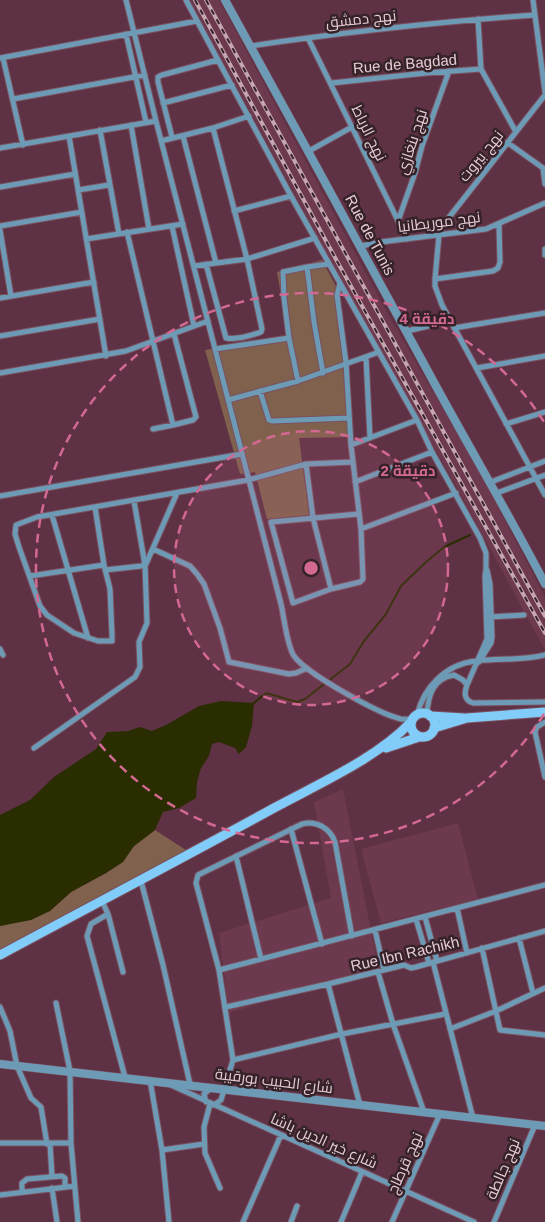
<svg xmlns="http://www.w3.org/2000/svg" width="545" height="1222" font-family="Helvetica,Cairo,sans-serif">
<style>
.built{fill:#6c394e}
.green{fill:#80614d}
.water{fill:#292d00}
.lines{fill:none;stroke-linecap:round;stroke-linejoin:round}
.stream{stroke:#292d00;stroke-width:2}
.minor-casing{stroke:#7a5161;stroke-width:7}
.tertiary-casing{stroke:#7a5161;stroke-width:9}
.secondary-casing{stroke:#7a5161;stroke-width:11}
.minor{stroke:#6d9bb6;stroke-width:5}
.tertiary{stroke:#6d9bb6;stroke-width:8}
.secondary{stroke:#81ccf8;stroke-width:9}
.rail-casing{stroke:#c6a6b1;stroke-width:4}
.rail{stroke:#362229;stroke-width:2;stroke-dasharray:5.5;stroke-linecap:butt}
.ring{fill:none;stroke:#d36992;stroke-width:2.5;stroke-dasharray:9 6}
.labels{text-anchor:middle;stroke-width:5;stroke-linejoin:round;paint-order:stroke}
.street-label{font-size:15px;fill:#e8ccd5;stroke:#362229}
.centre{fill:#d36992;stroke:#362229;stroke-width:2.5}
.ring-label{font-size:15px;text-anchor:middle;font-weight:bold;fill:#d36992;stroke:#362229;stroke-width:5;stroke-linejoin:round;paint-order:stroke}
</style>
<rect width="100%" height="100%" fill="#5e3244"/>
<path class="built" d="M190,0H219L383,305L486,484L545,597V650L461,495L361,316Z
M343,789L378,966L229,1013L219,933L331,898L314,802Z
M458,823L478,899L381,923L361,849Z"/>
<path class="green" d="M322,260L339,292L350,437L299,438L309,515L267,519L255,472L240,474L205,350L288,335L277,272Z
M155,830L192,854L0,952V926L50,911L71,892L106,873L122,862L134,846Z"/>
<path class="water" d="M221,701L254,703L252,726L246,747L239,754L235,748L219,742L212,744L209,756L201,768L197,782L196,798L179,808L163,812L155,830L134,846L123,862L106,873L71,892L50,911L31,920L0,926V815L30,800L54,777L96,749L107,732L128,731L140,727L152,731L166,725L199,706Z"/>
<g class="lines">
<path class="stream" d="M254,703L266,693L297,702L305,699L350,664L364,641L386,614L401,586L425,563L444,547L470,535"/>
<g class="minor-casing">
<path id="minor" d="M126,0L156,121L281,604C284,617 287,646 294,656C307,674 379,714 401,719C404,719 408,719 412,720
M186,0L218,60
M533,0L545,92
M478,19L481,69L516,132
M126,34L146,122
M308,38L407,239
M251,46C345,32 440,22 534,15
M0,58L197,21
M3,58L23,145
M332,83L426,73L481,69
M545,95L443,225L439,235L435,279V286L442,305L545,495
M13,99L145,75
M163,103L232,85
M131,125L149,229
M100,130L119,234
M69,136L106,356
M183,136L216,263
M172,137L158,82V77L162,75L218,60L291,196L417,420L432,452L480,538L486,553V569L485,576L487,639L467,685C464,693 464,700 473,703L545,702
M161,141L213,128L249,116
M508,143L543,168L545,184
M0,148L156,121
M309,151L352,127
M0,187L75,174
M78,190L109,185
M234,211L291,196
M398,221L415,173L422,146L449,71
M0,226L82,212
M172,226L194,326
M0,230L11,296
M127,232L173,425L193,420L196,417L174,334
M86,239L183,224
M361,246L381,242L486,229L545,203
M545,249V255
M206,264L226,338C237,340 250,336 261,332L262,329L247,259L213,128
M194,266L247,259L315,238
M307,267L329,264
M435,279L493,271L498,268L500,262L499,225
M340,283L337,295L346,363L351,445L361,529L363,579L360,582L331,589L293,603L271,522L358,514
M0,298L94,282
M454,328L545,313
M407,331L450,321
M0,336L100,319
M215,349L289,338
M366,357L370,438
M477,368L545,356
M0,373L126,351L208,321
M298,381L289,338L284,298L283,272L307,267L314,322L323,373
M260,391L269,420L272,421L349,418
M228,400L298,381L379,352
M506,424L545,412
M153,429L173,425
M351,445L417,420
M306,464L313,518L331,589
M355,482L432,452
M491,482L545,461
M497,493L545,475
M0,496L242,454
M95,507L104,565L110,589L112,635V641H98L74,633L47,615L40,606L19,547L15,534L16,525L37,517L248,480L306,464L353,462
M52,515L88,638
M361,529L456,493
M153,549L190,566L197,574L204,584L220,628L229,662L289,674L296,673L307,668
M105,570L141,566L146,564L177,493
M30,576L104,565
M490,617L524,615
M0,649L3,655
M479,662L491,643L492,637L490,584L487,570
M427,714C428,696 433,678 454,675L463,680L467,685
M417,715C424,687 446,664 476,661C499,658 522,661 545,655
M545,722L537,727L535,732L545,777
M34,748L135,677L140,667L139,642L147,623L145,565L134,501
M291,829L322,944
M236,856L261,959
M141,881L163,965L190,1084
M102,901L108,914L123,972
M457,908L467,953
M108,914L91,924L87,936L125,1077
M425,917L437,961
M416,919L429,963
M375,930L384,970
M519,938L533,993
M482,948L500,1030L545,1035
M433,962L473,1118
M219,970L545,885
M378,972L393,1024L424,1112
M328,984L360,1105
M56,1003L70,1071L71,1143L78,1222
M0,1007L10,1031L17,1066L31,1098L41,1107L47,1144
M226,1007L328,984L404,965L411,968L416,967L545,931
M450,1029L496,1011L545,988
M233,1060L342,1034L445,1014
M150,1080L162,1150L169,1222
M171,1085L474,1222
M206,1102L204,1094L211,1088
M210,1104L204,1127L205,1153L220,1188
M214,1105L221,1100L233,1060L219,970L196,883L198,875L302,824C316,820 330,828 335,842L352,936
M0,1143H71
M50,1144L52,1176
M162,1150L204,1144
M52,1188L57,1222
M22,1192V1183L27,1179L62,1176L65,1178V1187
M0,1195L75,1186
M243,1222L281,1135
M291,1222L297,1206
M341,1222L362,1172
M392,1222L440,1114
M494,1222L535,1125"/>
</g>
<g class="tertiary-casing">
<path id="tertiary" d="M225,0C296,129 367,259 437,388C473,454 511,518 545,584
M0,1064L545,1126"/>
</g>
<g class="secondary-casing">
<path id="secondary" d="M411 725a12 12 0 1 1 24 0a12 12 0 1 1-24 0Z
M430,716L464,718
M434,728L467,718L545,712
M386,748L419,737
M0,955C91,906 183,858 274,808C318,784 376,759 411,722"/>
</g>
<use href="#minor" class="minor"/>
<use href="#tertiary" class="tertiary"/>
<use href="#secondary" class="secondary"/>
<g class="rail-casing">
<path id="rail" d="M195,0L338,263L545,633
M206,0L545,616"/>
</g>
<use href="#rail" class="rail"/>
</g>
<circle cx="311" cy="568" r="137" fill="#d36992" fill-opacity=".12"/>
<g class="ring">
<circle cx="311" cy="568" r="137"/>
<path d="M544 714A275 275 0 1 1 544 422"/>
</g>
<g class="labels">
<g class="street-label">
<text transform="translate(361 19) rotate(-6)" y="5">نهج دمشق</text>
<text transform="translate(405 64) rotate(-5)" y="5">Rue de Bagdad</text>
<text transform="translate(369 133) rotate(64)" y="5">نهج الرباط</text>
<text transform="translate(412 142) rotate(-72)" y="5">نهج بنغازي</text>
<text transform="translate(481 156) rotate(-51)" y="5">نهج بيروت</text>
<text transform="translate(439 222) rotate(-7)" y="5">نهج موريطانيا</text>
<text transform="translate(370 235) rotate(62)" y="5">Rue de Tunis</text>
<text transform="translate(405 954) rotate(-13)" y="5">Rue Ibn Rachikh</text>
<text transform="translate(274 1081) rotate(7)" y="5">شارع الحبيب بورقيبة</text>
<text transform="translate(324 1141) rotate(24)" y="5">شارع خير الدين باشا</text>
<text transform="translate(405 1163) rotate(-66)" y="5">نهج قرطاج</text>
<text transform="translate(503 1169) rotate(-67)" y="5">نهج جالطة</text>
</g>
</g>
<circle cx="311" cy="568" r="8" class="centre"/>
<g class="ring-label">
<text x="427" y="324">4 دقيقة</text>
<text x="408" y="476">2 دقيقة</text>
</g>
</svg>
